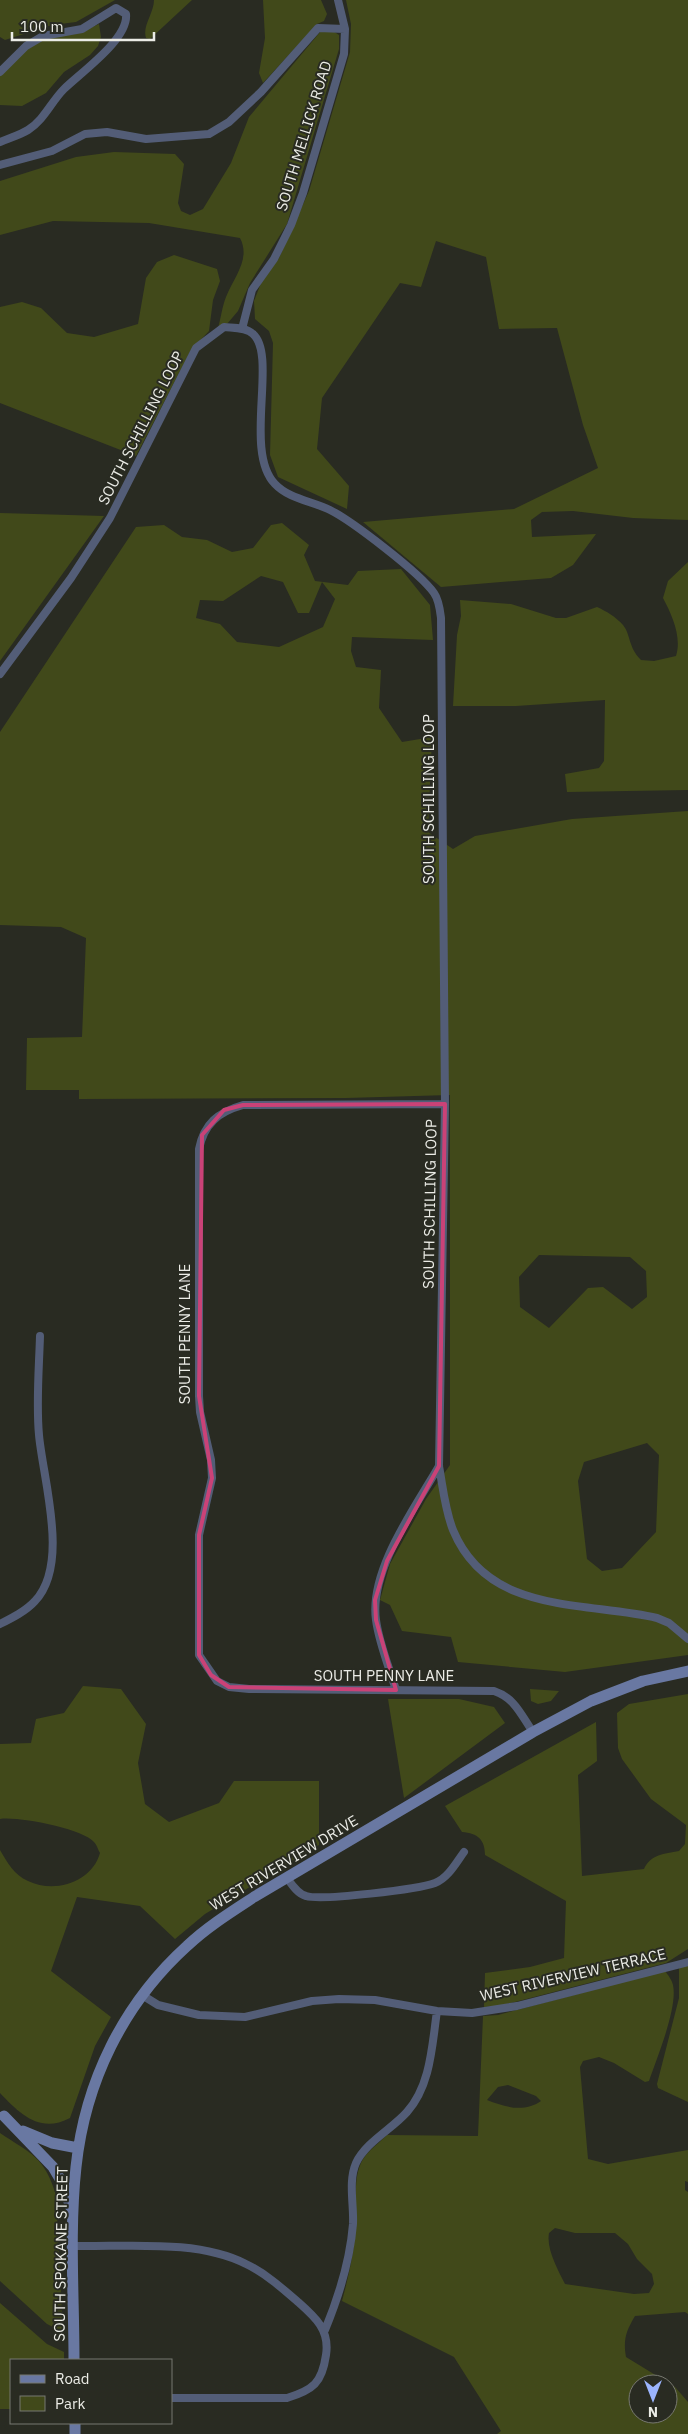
<svg xmlns="http://www.w3.org/2000/svg" width="688" height="2434" font-family="'IBM Plex Sans',sans-serif">
<style>
.green{fill:#41491a;fill-rule:evenodd}
.lines{fill:none;stroke-linecap:round;stroke-linejoin:round}
.street{stroke:#535d77;stroke-width:8}
.secondary{stroke:#6978a2;stroke-width:11}
.marked{fill:none;stroke:#ca4277;stroke-width:4;stroke-linejoin:round}
.labels{text-anchor:middle;stroke-width:4;stroke-linejoin:round;paint-order:stroke}
.street-label{font-size:15px;fill:#ebece6;stroke:#292b22}
</style>
<rect width="100%" height="100%" fill="#292b22"/>
<path class="green" d="M0,0H115L76,22L52,25L5,40L0,37Z
M154,0H192L150,39L146,38C142,26 154,13 154,0Z
M263,0H321L327,14L324,21L317,24L263,83L259,73L265,38Z
M346,0H688V520L633,518L573,511L542,512L531,520L532,537L596,534L573,565L551,578L441,587L363,522L514,509L598,468L583,425L557,328L499,329L486,257L436,241L421,287L400,283L322,398L317,449L349,486L347,509L278,477L270,455L273,343L269,331L255,319L254,301L261,283L279,258L309,191L350,52L351,24Z
M99,24L101,37L98,46L90,55L64,72L46,93L22,106L0,105V74L27,48L41,40L52,36L76,34Z
M321,31H333L339,35V49L287,224L250,283L238,311L227,324L218,328C221,318 222,307 226,297C234,277 251,259 240,238L149,223L53,221L0,235V181L76,157L114,152L175,154L184,164L178,203L181,211L190,215L203,209L231,163L249,117Z
M174,255L217,269L220,281L213,300L209,331L191,350L136,456L0,403V307L22,302L41,308L67,333L94,337L138,324L146,278L157,262Z
M0,513L104,516L0,661Z
M282,523L309,545L304,555L315,581L348,585L358,571L401,569L430,605L433,640L352,637L351,651L356,667L381,670L379,708L402,742L432,737L428,832L453,849L475,836L572,819L688,811V1655L565,1672L458,1662L451,1637L402,1631L390,1605L380,1600L390,1564L426,1499L450,1465V1095L346,1098L79,1099V1090H26L27,1038L82,1037L86,938L61,927L0,925V732L136,527L164,525L182,537L207,540L232,552L253,548L271,525ZM261,576L283,582L298,613H309L322,582L335,599L323,627L279,647L237,642L220,624L196,618L200,600L223,601ZM539,1255L630,1257L646,1271L647,1297L632,1309L603,1287L588,1288L549,1328L520,1307L519,1277ZM647,1443L659,1455L656,1532L622,1568L602,1571L587,1559L578,1481L584,1462Z
M688,562V790L567,792L565,774L599,768L604,761L605,700L516,706H453L457,635L461,616L460,600L511,604L556,618H566L597,607C606,611 616,617 623,625C631,635 628,647 641,660L654,661L676,656C682,637 672,615 663,598L668,581Z
M83,1686L121,1689L146,1724L138,1763L145,1804L169,1822L219,1803L234,1781H319V1845L205,1914L175,1939L140,1906L77,1897L51,1971L111,2017L95,2046L70,2118C40,2134 20,2114 0,2093V1850C7,1862 14,1875 28,1881C55,1894 92,1882 100,1853C98,1850 97,1845 94,1842C83,1829 18,1816 0,1819V1744L31,1743L36,1719L64,1713Z
M530,1689L559,1691L551,1701L538,1704L531,1701Z
M688,1694V1949L666,1963L499,2006L484,2007L485,1973L530,1967L564,1958L566,1901L485,1855C485,1840 478,1833 462,1832L445,1806L596,1722L597,1761L578,1775L582,1876L644,1869C651,1854 664,1854 679,1851L685,1844L686,1825L651,1799L622,1759L618,1748L617,1713L629,1704Z
M388,1699H459L494,1707L505,1723L404,1798Z
M688,1965V2102L658,2088L657,2084L679,1998V1968Z
M665,1971C668,1975 672,1980 673,1985C678,2007 657,2058 649,2081L645,2082L614,2063L599,2057L583,2061L580,2067L588,2159L608,2164L688,2150V2182L685,2181V2190L688,2192V2314L685,2312L635,2316C626,2331 623,2340 626,2357L675,2387L688,2402V2434H497L501,2431L454,2357L342,2301C349,2275 355,2249 356,2221C357,2202 353,2181 361,2163C366,2152 378,2144 387,2135L478,2136L483,2016L498,2015ZM508,2085L536,2096L541,2101C524,2113 505,2107 487,2100L498,2087ZM555,2228L575,2233H615L628,2244L637,2259L652,2274L654,2284L649,2293L634,2294L565,2284C558,2270 546,2249 549,2233ZM638,2384H668V2414H638Z
M0,2133C31,2154 44,2156 56,2195L63,2332L47,2324L0,2281Z
M0,2303L47,2344L64,2352V2360H11V2409H0Z"/>
<g class="lines">
<path class="street" d="M0,72L26,46L43,36L82,29L116,8L126,14C129,39 80,73 64,89C51,102 44,120 28,130C20,135 9,138 0,142
M0,165L52,151L85,134L107,132L146,139L209,134L229,122L261,92L318,28L345,29
M242,329L252,290L274,259L291,225L303,193L344,54L345,29L338,0
M0,674L71,578L110,518L196,348L224,327C233,328 246,327 253,334C278,356 243,451 275,484C289,499 312,501 330,510C352,521 420,573 434,593C439,600 440,610 441,618L445,1104L439,1466C443,1488 445,1510 453,1530C488,1615 584,1601 657,1618L669,1623L688,1639
M445,1104L243,1105C218,1112 204,1124 199,1149V1396L200,1412L211,1460L212,1478L199,1535V1655L217,1681L229,1687L249,1689L494,1691C515,1698 521,1715 533,1732
M0,1624C12,1618 26,1611 35,1601C70,1564 43,1480 39,1435C36,1403 39,1369 40,1336
M396,1690C389,1667 379,1643 376,1620C369,1570 415,1508 439,1466
M287,1878C292,1885 298,1894 306,1896C322,1901 419,1889 435,1883C448,1878 456,1863 464,1852
M142,1995L158,2005L199,2015L245,2017L312,2001L339,1999L375,2000L437,2011L472,2013L517,2006L688,1962
M74,2246C127,2247 198,2239 246,2264C265,2273 282,2288 298,2302C315,2317 330,2330 326,2355C322,2383 313,2390 287,2398H171
M325,2330C339,2296 350,2261 353,2224C354,2205 348,2181 356,2163C366,2142 392,2129 407,2112C431,2085 432,2045 437,2011"/>
<path class="secondary" d="M4,2116L53,2167L63,2184L71,2208
M23,2131L52,2143L78,2148
M74,2360C74,2297 69,2231 76,2167C85,2082 123,2004 187,1946C207,1927 231,1912 254,1897L533,1732L591,1701L643,1681L688,1671
M75,2423V2434"/>
</g>
<path class="marked" d="M445,1104L439,1466L387,1561L375,1600L376,1620L396,1690L229,1687L211,1675L199,1655V1535L212,1478L199,1396L202,1135L224,1110L243,1105Z"/>
<g class="labels">
<g class="street-label">
<text transform="translate(304 136) rotate(-73)" y="5">SOUTH MELLICK ROAD</text>
<text transform="translate(141 428) rotate(-63)" y="5">SOUTH SCHILLING LOOP</text>
<text transform="translate(429 799) rotate(-90)" y="5">SOUTH SCHILLING LOOP</text>
<text transform="translate(430 1204) rotate(-89)" y="5">SOUTH SCHILLING LOOP</text>
<text transform="translate(185 1334) rotate(-90)" y="5">SOUTH PENNY LANE</text>
<text x="384" y="1681">SOUTH PENNY LANE</text>
<text transform="translate(284 1863) rotate(-31)" y="5">WEST RIVERVIEW DRIVE</text>
<text transform="translate(573 1975) rotate(-13)" y="5">WEST RIVERVIEW TERRACE</text>
<text transform="translate(61 2254) rotate(-89)" y="5">SOUTH SPOKANE STREET</text>
</g>
</g>
<rect x="10" y="2359" width="162" height="65" fill="#292b22" stroke="#777870"/>
<rect x="20" y="2375" width="25" height="8" fill="#6978a2" stroke="#777870"/>
<text x="55" y="2384" font-size="15" fill="#ebece6">Road</text>
<rect x="20" y="2396" width="25" height="15" fill="#41491a" stroke="#777870"/>
<text x="55" y="2409" font-size="15" fill="#ebece6">Park</text>
<g transform="translate(653 2399) rotate(180)"><circle r="24" fill="#292b22" stroke="#777870"/>
<path d="M0-4L9 19L0 12L-9 19Z" fill="#9bb4fd"/>
<text y="-8" font-size="14" font-weight="bold" text-anchor="middle" fill="#ebece6">N</text>
</g>
<path d="M12 32v8h142v-8" fill="none" stroke="#ebece6" stroke-width="2.5"/>
<text x="20" y="32" font-size="15" fill="#ebece6" stroke="#292b22" stroke-width="4" paint-order="stroke">100 m</text>
</svg>
